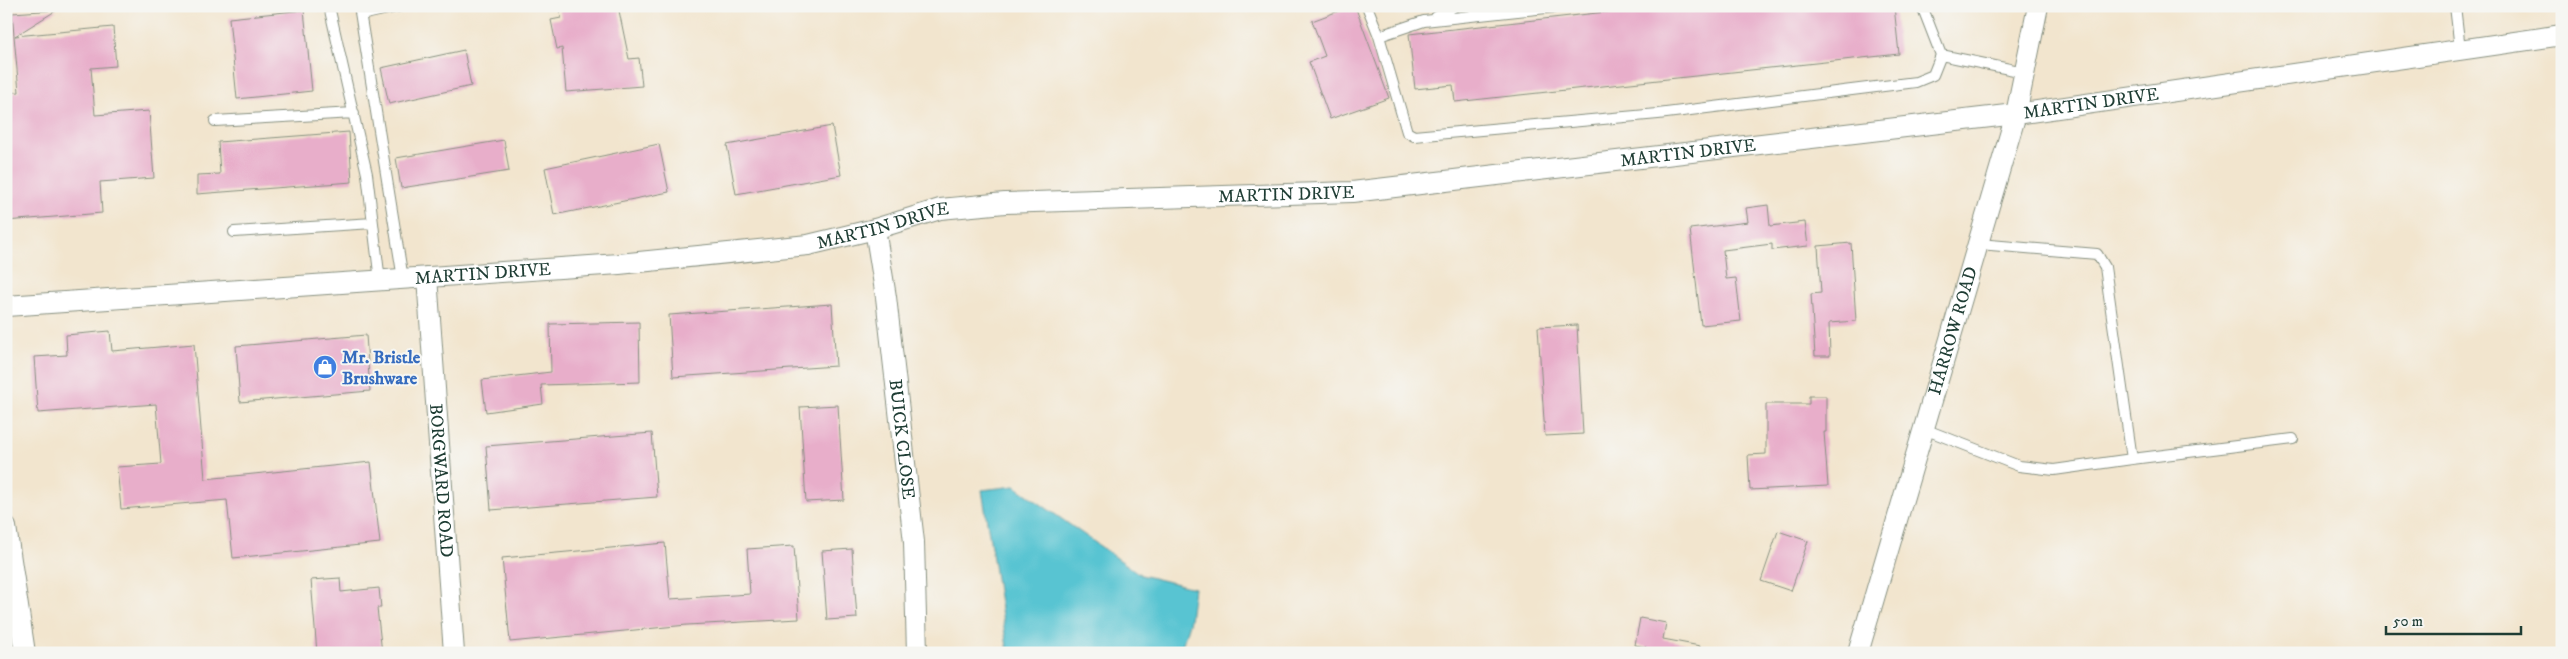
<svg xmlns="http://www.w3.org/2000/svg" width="2568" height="659" font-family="'IM FELL DW Pica',serif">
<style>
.water{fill:#58c4d2;stroke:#3c8083}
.building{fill:#e8aeca}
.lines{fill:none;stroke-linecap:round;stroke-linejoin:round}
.service-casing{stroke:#889181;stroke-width:12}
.minor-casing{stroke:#889181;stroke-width:22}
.service{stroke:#fff;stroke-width:10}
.minor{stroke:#fff;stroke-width:20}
.labels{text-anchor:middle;stroke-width:4;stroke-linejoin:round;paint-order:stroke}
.street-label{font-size:18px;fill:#1f3d34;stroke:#f6f6f2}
.shop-label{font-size:18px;font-weight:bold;fill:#366cbe;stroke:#f6f6f2;text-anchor:start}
</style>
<rect width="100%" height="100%" fill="#f6f6f2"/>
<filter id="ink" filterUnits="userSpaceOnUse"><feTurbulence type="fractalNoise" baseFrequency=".02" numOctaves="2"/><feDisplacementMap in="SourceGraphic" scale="10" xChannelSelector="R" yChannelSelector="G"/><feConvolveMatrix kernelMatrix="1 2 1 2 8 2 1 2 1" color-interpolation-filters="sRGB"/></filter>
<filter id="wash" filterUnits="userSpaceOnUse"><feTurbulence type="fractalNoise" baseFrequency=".0096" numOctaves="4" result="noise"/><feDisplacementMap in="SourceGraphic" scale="20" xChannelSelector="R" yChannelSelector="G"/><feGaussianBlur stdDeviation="1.12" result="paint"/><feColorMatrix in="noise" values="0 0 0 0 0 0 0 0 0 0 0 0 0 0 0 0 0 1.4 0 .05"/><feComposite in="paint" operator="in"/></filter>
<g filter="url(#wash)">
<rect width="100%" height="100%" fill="#f2e5ce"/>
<path class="water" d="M1015,486L1141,575L1194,588L1190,620L1180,653H1008L982,490Z"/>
<g id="blocks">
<path class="building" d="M559,6H618L629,59L639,58L642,86L566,92L562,48L557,49L551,20L561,18Z
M1352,6H1355L1389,98L1330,119L1309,62L1325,56L1312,21Z
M1660,6H1894L1899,54L1455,102L1453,85L1415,89L1409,34Z
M57,10L15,36L113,27L116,66L91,68L95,115L149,111L154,178L100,182L102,213L6,221V93L19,92L12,13Z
M304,10L312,91L237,99L229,18Z
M464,50L471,86L389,104L381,68Z
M832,126L841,175L736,194L727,145Z
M349,132L352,182L197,194V175L220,174L218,142Z
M504,140L509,171L401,188L396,158Z
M659,144L669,192L554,215L545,168Z
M1768,205L1770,226L1805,222L1808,246L1772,250V244L1723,250L1726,279L1736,278L1741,321L1701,325L1690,229L1748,222L1746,208Z
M1851,243L1856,321L1829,323L1830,356H1815L1811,294L1821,293L1818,246Z
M832,304L836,366L673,377L669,315Z
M639,322L640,382L541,385L543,404L486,412L482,380L551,372L550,324Z
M1577,325L1583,434L1545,436L1538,327Z
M110,331L112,351L194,344L205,479L371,462L380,543L233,558L227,500L121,509L117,467L161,464L156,404L38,413L34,357L67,355L66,335Z
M366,335L370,391L240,402L236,346Z
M1809,396H1826V432H1824L1828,486L1750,490L1748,455L1766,454V404H1809Z
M838,405L844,500L806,502L800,407Z
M652,433L657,497L491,510L486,446Z
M1778,531L1808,541L1791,591L1761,581Z
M665,543L670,599L750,594L747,549L794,546L799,619L687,625L510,642L502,558Z
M852,549L857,618L827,620L822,551Z
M340,578L341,592L379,588L381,608H377L382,653H317L311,580Z
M1640,618L1666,623L1663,639L1700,646L1699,653H1645L1646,647L1635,645Z"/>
</g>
</g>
<g filter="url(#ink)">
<use href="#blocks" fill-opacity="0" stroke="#889181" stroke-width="1"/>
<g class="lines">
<g class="service-casing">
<path id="service" d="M329,6L367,174L380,281
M359,6L403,279
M1367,6L1379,36L1407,132L1414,136L1658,114L1916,82L1933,75L1941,55L1922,6
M2455,6L2460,49
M361,15L401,6
M1436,17L1455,6
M1379,36L1424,21L1566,6
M1941,55L2024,72
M215,121L354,113
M234,232L373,223
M1924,429L2019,466L2054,470L2132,459L2105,267L2097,254L1979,244
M2132,459L2293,439"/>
</g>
<g class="minor-casing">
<g id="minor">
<path id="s1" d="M875,229L886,297L914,542L917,653"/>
<path id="s2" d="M427,277L454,653"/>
<path id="s3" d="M6,306L619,264L808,245L875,229L940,209L1005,203L1352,192L2016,114L2562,35"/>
<path d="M6,527L25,653"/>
<path id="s4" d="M1858,653L2016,114L2038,6"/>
</g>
</g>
<use href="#service" class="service"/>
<use href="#minor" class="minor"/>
</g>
</g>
<defs>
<g id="shop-disc" transform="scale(1.25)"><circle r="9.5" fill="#3f7fe0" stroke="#f6f6f2"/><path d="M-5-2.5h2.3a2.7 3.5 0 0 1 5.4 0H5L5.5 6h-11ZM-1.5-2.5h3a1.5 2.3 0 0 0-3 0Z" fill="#fff"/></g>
</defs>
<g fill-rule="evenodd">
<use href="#shop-disc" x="325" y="367"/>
</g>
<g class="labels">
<g class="street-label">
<text dy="6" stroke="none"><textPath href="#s3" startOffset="2098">MARTIN DRIVE</textPath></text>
<text dy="6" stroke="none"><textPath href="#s3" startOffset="1692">MARTIN DRIVE</textPath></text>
<text dy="6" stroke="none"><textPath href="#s3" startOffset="1288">MARTIN DRIVE</textPath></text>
<text dy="6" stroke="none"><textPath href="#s3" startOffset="882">MARTIN DRIVE</textPath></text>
<text dy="6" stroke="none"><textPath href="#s3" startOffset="478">MARTIN DRIVE</textPath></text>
<text dy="6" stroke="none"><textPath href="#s4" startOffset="336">HARROW ROAD</textPath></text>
<text dy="6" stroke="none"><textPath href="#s1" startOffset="212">BUICK CLOSE</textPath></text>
<text dy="6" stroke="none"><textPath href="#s2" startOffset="204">BORGWARD ROAD</textPath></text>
</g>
<g class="shop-label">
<text x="342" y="363">Mr. Bristle<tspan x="342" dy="21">Brushware</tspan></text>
</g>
</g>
<rect width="2568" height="659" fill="none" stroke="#f6f6f2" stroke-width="25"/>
<path d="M2386 626v8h135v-8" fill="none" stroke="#1f3d34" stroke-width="2.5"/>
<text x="2393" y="626" font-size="15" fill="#1f3d34" stroke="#f6f6f2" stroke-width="4" paint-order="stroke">50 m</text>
</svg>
